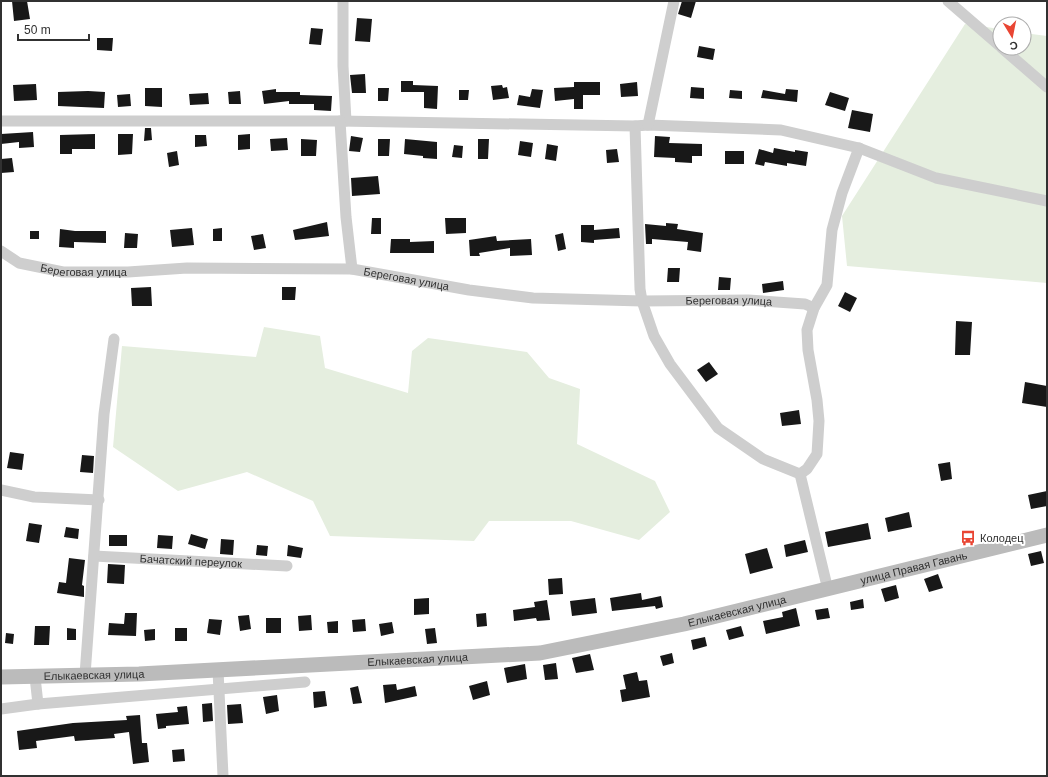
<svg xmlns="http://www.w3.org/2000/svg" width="1048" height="777" font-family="Arial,sans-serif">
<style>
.green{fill:#e5eedf}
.building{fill:#181818}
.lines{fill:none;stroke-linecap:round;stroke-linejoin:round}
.street{stroke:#cecece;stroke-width:11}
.secondary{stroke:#bbb;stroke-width:15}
.labels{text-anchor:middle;stroke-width:4;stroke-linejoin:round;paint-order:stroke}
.street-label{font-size:11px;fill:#313131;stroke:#fff}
.poi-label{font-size:11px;fill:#313131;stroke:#fff;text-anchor:start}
</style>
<rect width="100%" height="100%" fill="#fff"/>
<path class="green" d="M965,24L1000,29V48H1024V33L1047,36V283L847,266L842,216Z
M264,327L320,336L325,368L408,393L412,351L428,338L527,352L549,378L580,389L577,444L655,481L670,512L639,540L571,521H489L474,541L330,536L313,501L247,472L178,491L113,447L122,346L256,357Z"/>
<path class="building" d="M12,1H27L30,19L14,21Z
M682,1H696L691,18L678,14Z
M357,18L372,19L370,42L355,41Z
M311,28L323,29L321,45L309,44Z
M97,38H113L112,51L97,50Z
M699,46L715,49L713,60L697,57Z
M365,74L366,93H352L350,75Z
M401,81H413V85L438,86L437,109L424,108V92H401Z
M574,82H600V95H583V109H574V99L555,101L554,88L574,87Z
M637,82L638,96L621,97L620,84Z
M36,84L37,100L14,101L13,85Z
M502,85L503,88L507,87L509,98L493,100L491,86Z
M691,87L704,88V99L690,98Z
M145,88H162V107L145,106Z
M378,88H389L388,101H378Z
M276,89V92H300V95L332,96L331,111L314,110V104H289V101L264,104L262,91Z
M532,89L543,90L540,108L517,105L519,95L530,97Z
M786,89L798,90L797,102L761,98L763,90L785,94Z
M459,90H469L468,100H459Z
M730,90L742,91V99L729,98Z
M88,91L105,92L104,108L58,106V92Z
M240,91L241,104H229L228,92Z
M830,92L849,98L845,111L825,105Z
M208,93L209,104L190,105L189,94Z
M130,94L131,106L118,107L117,95Z
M852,110L873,114L870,132L848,128Z
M145,128H151L152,140L144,141Z
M33,132L34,147L19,148V142L1,144V134Z
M95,134V149H72V154H60V135Z
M118,134H133L132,154L118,155Z
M250,134V149L238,150V135Z
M195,135H206L207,146L195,147Z
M351,136L363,138L360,152L349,151Z
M655,136L670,137L669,143L702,144V156H692V163L675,162V158L654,157Z
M287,138L288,150L271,151L270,139Z
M301,139L317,140L316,156H301Z
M378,139H390L389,156H378Z
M405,139L437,142V159L423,158V156L404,154Z
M478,139H489L488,159H478Z
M520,141L533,143L531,157L518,155Z
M547,144L558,146L556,161L545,159Z
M454,145L463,146L462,158L452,157Z
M774,148L795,152V150L808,152L806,166L787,163V166L765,162L764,166L755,164L759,149L773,153Z
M617,149L619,162L607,163L606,150Z
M177,151L179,165L169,167L167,153Z
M725,151H744V164H725Z
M12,158L14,172L1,173V159Z
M378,176L380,194L352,196L351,178Z
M372,218H381V234H371Z
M445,218H466V233L446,234Z
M327,222L329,236L295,240L293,230Z
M666,223L678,224L677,229L703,233L701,252L687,250L688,242L652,239V244H646L645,224L666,226Z
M581,225H594V230L619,228L620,238L594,240V243L581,242Z
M192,228L194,245L172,247L170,230Z
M222,228V241H213V229Z
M60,229L75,231H106V243L74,242V248L59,247Z
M30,231H39V239H30Z
M125,233L138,234L137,248H124Z
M563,233L566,249L558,251L555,235Z
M263,234L266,248L254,250L251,236Z
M496,236L497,241L531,239L532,255L510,256V248L479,253L480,256H470L469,240Z
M391,239H410V242L434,241V253H390Z
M668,268H680L679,282H667Z
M719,277L731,278L730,290H718Z
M783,281L784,290L763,293L762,284Z
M151,287L152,306H132L131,288Z
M282,287H296L295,300H282Z
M845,292L857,298L850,312L838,306Z
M956,321L972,322L970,355H955Z
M709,362L718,374L706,382L697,370Z
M1025,382L1047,386V407L1022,403Z
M799,410L801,424L782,426L780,413Z
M10,452L24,454L22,470L7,468Z
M82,455L94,456L93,473L80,472Z
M950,462L952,479L941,481L938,464Z
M1047,491V506L1031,509L1028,495Z
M909,512L912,527L888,532L885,518Z
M29,523L42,525L39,543L26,541Z
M868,523L871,539L828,547L825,532Z
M66,527L79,529L78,539L64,537Z
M191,534L208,539L205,549L188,544Z
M109,535H127V546H109Z
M158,535L173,536L172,549L157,548Z
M221,539L234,540L233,555L220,554Z
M805,540L808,552L786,557L784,545Z
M257,545L268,546L267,556L256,555Z
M288,545L303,548L301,558L287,556Z
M767,548L773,568L750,574L745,554Z
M1041,551L1044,563L1031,566L1028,554Z
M69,558L85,560L82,585L84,586V597L57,593L59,582L66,583Z
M108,564L125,565L124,584L107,583Z
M938,574L943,588L929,592L924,579Z
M562,578L563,594L549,595L548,579Z
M896,585L899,598L885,602L881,589Z
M641,593L642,600L661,596L663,607L656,609L655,606L612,611L610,598Z
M429,598V614L414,615V599Z
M595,598L597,613L572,616L570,601Z
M863,599L864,608L851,610L850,602Z
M547,600L550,620L537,621L536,618L514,621L513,610L535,607L534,602Z
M796,608L800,626L766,634L763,621L783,617L782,612Z
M828,608L830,618L817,620L815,610Z
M125,613H137L136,636L108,635L109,623L124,624Z
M486,613L487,626L477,627L476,614Z
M249,615L251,629L240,631L238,616Z
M311,615L312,630L299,631L298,616Z
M266,618H281V633H266Z
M209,619L222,620L220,635L207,633Z
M365,619L366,631L353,632L352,620Z
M338,621V633H328L327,622Z
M392,622L394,633L381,636L379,624Z
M35,626H50L49,645H34Z
M741,626L744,636L729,640L726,630Z
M67,628L76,629V640H67Z
M175,628H187V641H175Z
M435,628L437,643L427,644L425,629Z
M155,629V640L145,641L144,630Z
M6,633L14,634L13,644L5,643Z
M705,637L707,646L693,650L691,640Z
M672,653L674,663L663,666L660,656Z
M590,654L594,670L576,673L572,658Z
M556,663L558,679L545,680L543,665Z
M525,664L527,679L507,683L504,668Z
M637,672L639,681L647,680L650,697L622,702L620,690L626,689L623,675Z
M487,681L490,695L473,700L469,686Z
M396,684L397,690L415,686L417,696L385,703L383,685Z
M358,686L362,703L353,704L350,688Z
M325,691L327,706L314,708L313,692Z
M277,695L279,711L266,714L263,697Z
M212,703L213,721L203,722L202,704Z
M241,704L243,723L228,724L227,705Z
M187,706L189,724L166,726V728L158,729L156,714L178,712L177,707Z
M140,715L142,743H147L149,762L133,764L129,732L114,734L115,738L75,741L74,736L36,741L37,748L19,750L17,731L73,723L127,720L126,716Z
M184,749L185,761L173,762L172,750Z"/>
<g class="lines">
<g class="street">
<path d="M343,1V66L346,121"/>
<path d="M948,1L1000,46"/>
<path d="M1002,48L1047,87"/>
<path d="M1,121H340L635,126L648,125L781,130L859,148L936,178L1047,201"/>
<path d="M340,121L346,217L352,269"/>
<path d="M648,125L674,1"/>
<path d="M635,126L640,289L642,301L654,336L670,364L718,428L763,459L800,474L828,590"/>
<path id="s1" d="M1,251L19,263L63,272H128L187,268L352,269L469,290L533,298L642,301L748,300L805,304L814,308"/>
<path d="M800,474L807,469L817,454L819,421L817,400L808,350L807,330L814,308L827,285L832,230L842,193L859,148"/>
<path d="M1,490L34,497L99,500"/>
<path id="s2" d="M94,556L287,566"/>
<path d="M218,670L223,776"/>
<path d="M85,675L104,414L114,339"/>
<path d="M35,677L38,704"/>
<path d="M1,709L38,704L305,682"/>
</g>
<path class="secondary" id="s3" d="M1,677L139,674L540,653L684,624L1047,535"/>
</g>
<defs>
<g id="bus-bare" transform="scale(1.2)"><path d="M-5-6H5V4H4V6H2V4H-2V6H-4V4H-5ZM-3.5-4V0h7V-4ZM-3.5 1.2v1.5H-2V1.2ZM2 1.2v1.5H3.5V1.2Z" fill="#e94533" stroke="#fff" stroke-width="2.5" paint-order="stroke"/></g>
</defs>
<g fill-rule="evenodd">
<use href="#bus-bare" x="968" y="538"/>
</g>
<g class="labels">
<g class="street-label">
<text dy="4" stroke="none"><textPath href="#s1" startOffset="87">Береговая улица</textPath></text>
<text dy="4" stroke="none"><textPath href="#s1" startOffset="411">Береговая улица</textPath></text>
<text dy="4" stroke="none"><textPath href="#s1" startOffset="735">Береговая улица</textPath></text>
<text dy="4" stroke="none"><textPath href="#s2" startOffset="97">Бачатский переулок</textPath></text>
<text dy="4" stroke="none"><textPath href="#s3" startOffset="923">улица Правая Гавань</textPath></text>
<text dy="4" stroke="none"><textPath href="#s3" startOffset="741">Елыкаевская улица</textPath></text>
<text dy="4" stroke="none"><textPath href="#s3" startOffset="417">Елыкаевская улица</textPath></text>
<text dy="4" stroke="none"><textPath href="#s3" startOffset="93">Елыкаевская улица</textPath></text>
</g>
<g class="poi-label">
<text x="980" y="542">Колодец</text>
</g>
</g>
<rect width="1048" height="777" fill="none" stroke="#313131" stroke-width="4"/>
<g transform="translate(1012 36) rotate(170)"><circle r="19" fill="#ffffff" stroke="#adadad"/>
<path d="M0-3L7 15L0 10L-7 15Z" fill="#e94533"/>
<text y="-6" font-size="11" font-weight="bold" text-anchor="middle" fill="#313131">С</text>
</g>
<path d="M18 34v6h71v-6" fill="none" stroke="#313131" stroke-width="2"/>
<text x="24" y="34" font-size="12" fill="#313131" stroke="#ffffff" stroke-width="3" paint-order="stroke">50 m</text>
</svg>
